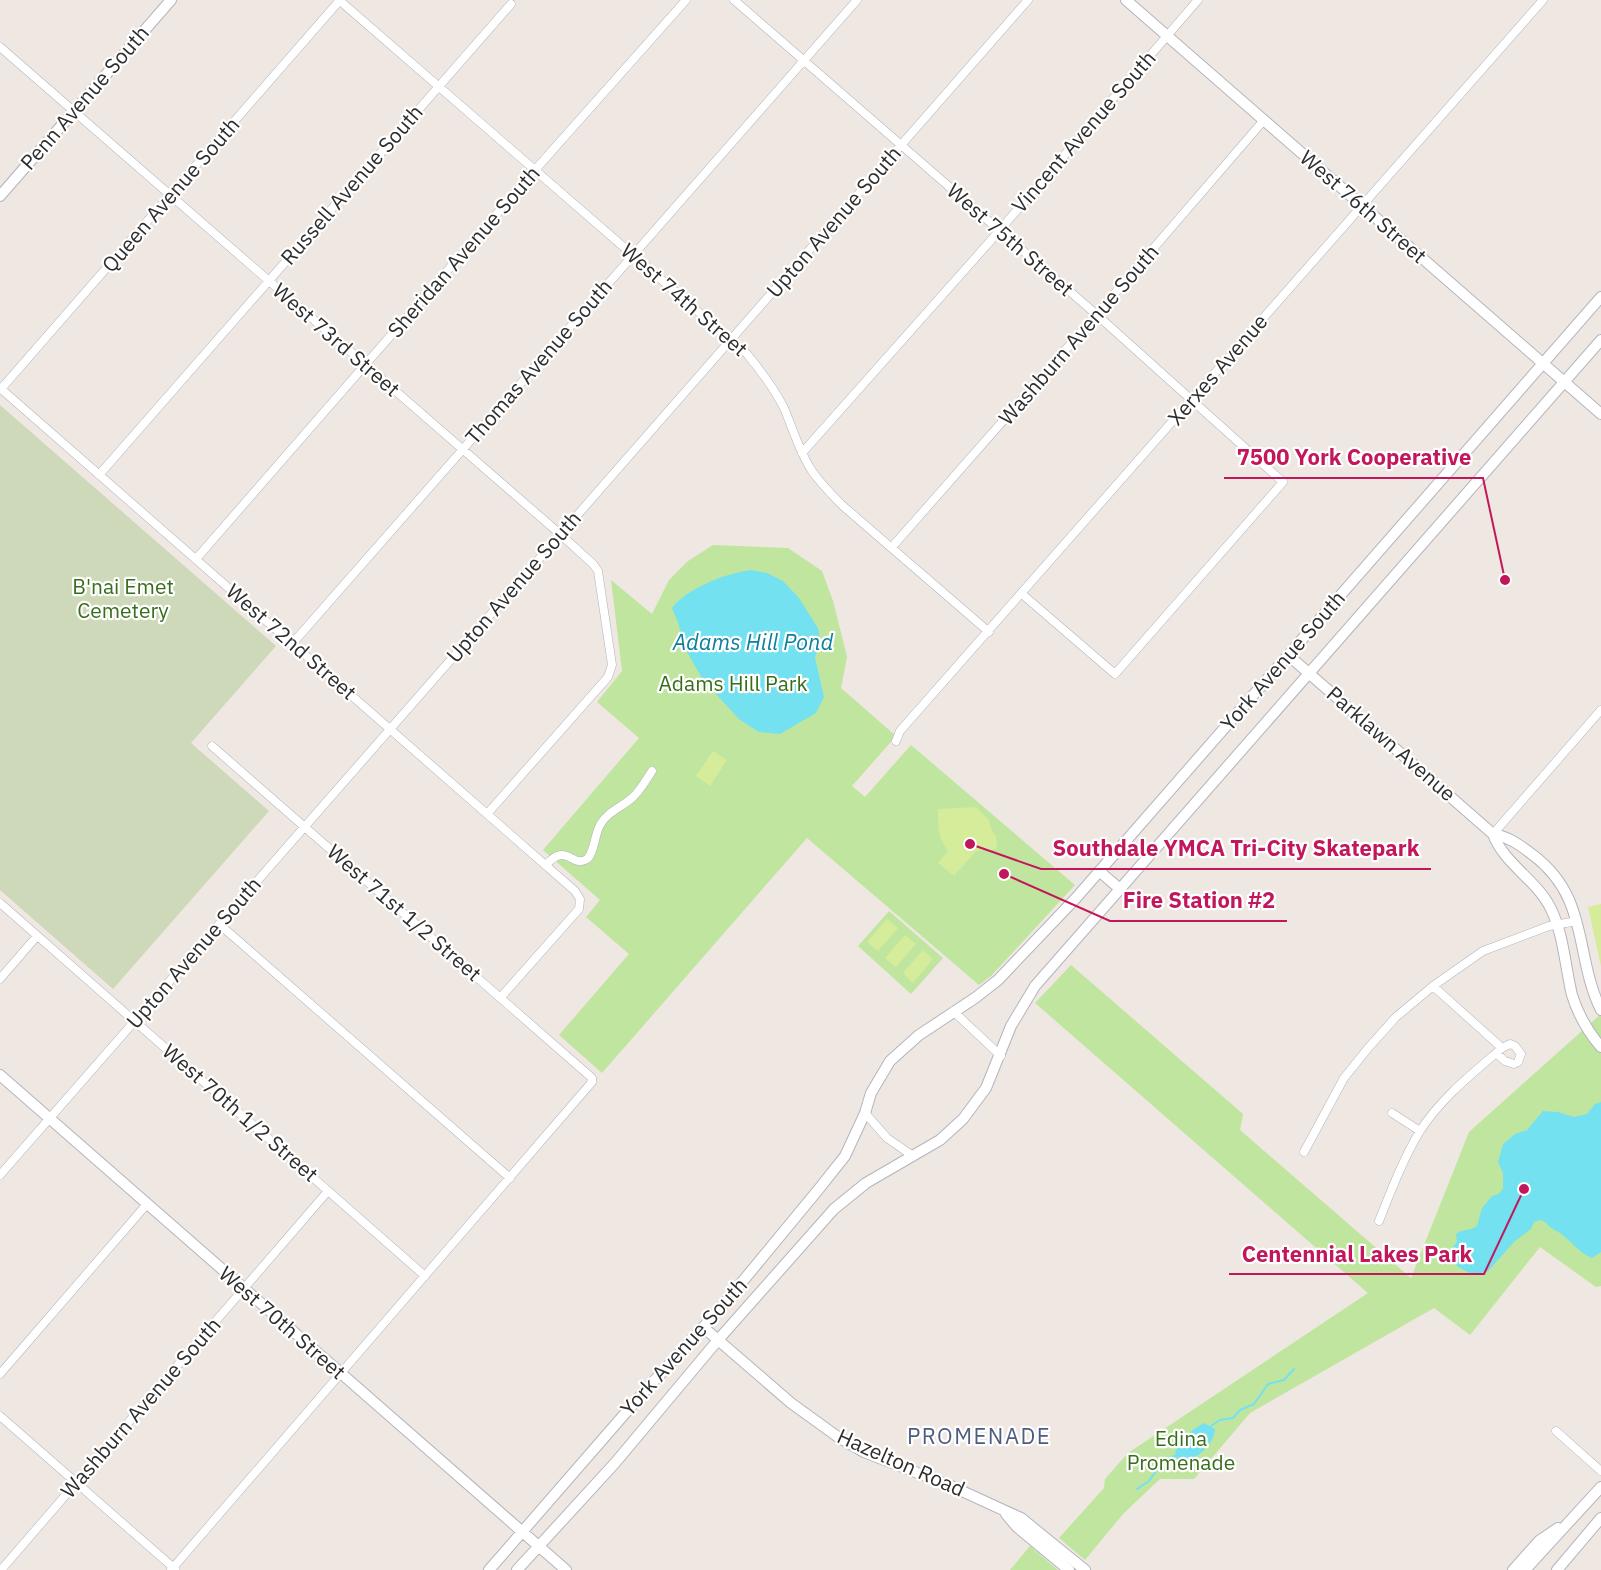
<svg xmlns="http://www.w3.org/2000/svg" width="1601" height="1570" font-family="'IBM Plex Sans',sans-serif">
<style>
.green{fill:#c0e59e}
.cemetery{fill:#cdd9b8}
.pitch{fill:#d5ec9a}
.water{fill:#74e1f0}
.lines{fill:none;stroke-linecap:round;stroke-linejoin:round}
.stream{stroke:#74e1f0;stroke-width:2}
.street-casing{stroke:#b1b5be;stroke-width:9}
.secondary-casing{stroke:#b1b5be;stroke-width:12}
.street{stroke:#fff;stroke-width:8}
.secondary{stroke:#fff;stroke-width:10}
.labels{text-anchor:middle;stroke-width:4.5;stroke-linejoin:round;paint-order:stroke}
.street-label{font-size:21px;fill:#2e2e2e;stroke:#fff}
.park-label{font-size:21px;fill:#386e1b;stroke:#fff}
.water-label{font-size:22px;font-style:italic;fill:#0d7f9c;stroke:#fff}
.neighbourhood-label{font-size:22px;letter-spacing:1.5px;fill:#4d5d80;stroke:#fff}
.leader{fill:none;stroke:#c2185b;stroke-width:2}
.callout-dot{fill:#c2185b;stroke:#fff;stroke-width:2}
.callout-label{font-size:22px;text-anchor:middle;font-weight:bold;fill:#c2185b;stroke:#fff;stroke-width:4.5;stroke-linejoin:round;paint-order:stroke}
</style>
<rect width="100%" height="100%" fill="#efe7e1"/>
<path class="green" d="M713,545L788,548L822,571L833,601L847,657L841,688L896,736L852,786L865,797L911,745L1075,885L991,976L979,985L807,838L602,1073L559,1035L629,954L586,917L600,900L543,850L639,738L597,702L622,671L611,580L652,614L669,580L688,561Z
M889,911L943,958L911,994L858,946Z
M1071,965L1243,1114L1240,1130L1411,1278L1469,1132L1601,1014V1286L1596,1287L1540,1247L1470,1335L1434,1308L1250,1413L1194,1479H1160L1123,1514L1085,1560L1059,1538L1104,1488L1105,1479L1128,1453L1368,1293L1035,1003Z
M1030,1546L1058,1570H1010Z"/>
<path class="cemetery" d="M0,405L276,646L191,743L269,811L113,989L0,890Z"/>
<path class="pitch" d="M713,751L727,760L710,786L696,776Z
M976,807L989,820L991,829L996,836L997,849L976,851L954,876L938,863L948,851C937,835 938,828 938,809Z
M1601,904V966L1588,907Z
M887,919L898,928L878,951L867,942Z
M905,935L916,944L896,967L885,958Z
M923,950L933,959L913,983L903,973Z"/>
<path class="water" d="M751,570L767,573L783,581L799,598L819,630V645L815,657L824,697L816,713L780,734L759,732L740,720L703,680L682,643L679,625L672,608C687,588 727,573 751,570Z
M1601,1102V1252L1592,1258C1579,1253 1571,1241 1560,1233C1553,1229 1550,1228 1545,1222L1541,1220L1534,1222L1531,1229L1515,1241L1488,1271L1474,1275L1458,1267L1450,1254L1452,1248L1457,1242L1456,1234C1462,1229 1470,1231 1477,1226L1482,1208L1492,1196L1499,1194L1503,1188V1173L1498,1162L1503,1144L1515,1134L1527,1130L1543,1111L1558,1112L1574,1117L1587,1114L1595,1104Z
M1204,1423L1215,1429C1214,1446 1193,1464 1177,1460L1175,1452C1183,1437 1190,1431 1204,1423Z"/>
<g class="lines">
<path class="stream" d="M1211,1426L1220,1420L1233,1418L1240,1410L1254,1404L1268,1384L1284,1380L1294,1369
M1137,1489L1149,1481L1164,1460L1177,1455"/>
<g class="street-casing">
<path id="street" d="M339,0L747,354C761,371 774,388 784,408C793,429 799,451 812,471C821,484 832,495 843,506L989,632
M734,0L1097,315L1283,482L1115,674L1022,594
M0,47L560,534L593,564L598,571L612,665L608,677L487,814
M0,388L575,891L580,899L579,909L501,997
M1,389L340,0
M802,453L993,238L1198,0
M99,475L511,4
M892,547L1090,322L1264,120
M196,559L535,170L686,0
M292,644L857,0
M896,741L900,731L1543,0
M1493,834L1601,710
M546,865C567,841 572,869 587,859C594,854 595,833 600,825C608,811 622,807 632,798C640,791 646,780 652,771
M0,903L425,1276
M219,924L510,1178
M0,979L37,936
M1433,986L1502,1048
M953,1011L1001,1056
M865,1113L887,1138L913,1156
M1392,1113L1420,1131
M1304,1152L1344,1078L1369,1047L1396,1017L1433,986L1483,951L1549,926L1577,921
M0,1175L1028,0
M1379,1221C1391,1191 1403,1159 1420,1131C1441,1098 1473,1073 1502,1048L1510,1044L1515,1046L1521,1054L1518,1062L1514,1064L1505,1061L1496,1053
M0,1374L147,1204
M0,1416L175,1569
M1556,1431L1601,1471
M1,1570L328,1191
M171,1570L592,1082V1078L212,746"/>
</g>
<g class="secondary-casing">
<path id="secondary" d="M1126,0L1601,414
M0,196L171,0
M1288,655L1493,834C1509,837 1520,845 1533,855C1590,898 1574,955 1601,1010
M1493,834C1504,864 1537,880 1551,909C1564,936 1565,966 1572,995C1578,1014 1588,1032 1601,1047
M1099,871L1120,889
M0,1075L566,1570
M703,1327L791,1403L838,1437L864,1452L951,1486L1021,1518L1085,1570
M1006,1514L1017,1527L1069,1570
M489,1570L642,1394L719,1310L818,1190L845,1156L865,1113L871,1093L890,1061L919,1035L975,998L998,980L1076,898L1601,297
M517,1570L615,1463L718,1340L834,1209L866,1183L940,1140L963,1119L986,1088L1011,1026L1035,986L1601,340
M1513,1570L1539,1541L1558,1528
M1525,1570L1601,1487
M1557,1570L1601,1518"/>
</g>
<use href="#street" class="street"/>
<use href="#secondary" class="secondary"/>
</g>
<g class="labels">
<g class="street-label">
<text transform="translate(85 98) rotate(-49)" y="7">Penn Avenue South</text>
<text transform="translate(1084 132) rotate(-49)" y="7">Vincent Avenue South</text>
<text transform="translate(352 185) rotate(-49)" y="7">Russell Avenue South</text>
<text transform="translate(171 195) rotate(-49)" y="7">Queen Avenue South</text>
<text transform="translate(1363 207) rotate(41)" y="7">West 76th Street</text>
<text transform="translate(834 222) rotate(-49)" y="7">Upton Avenue South</text>
<text transform="translate(1010 240) rotate(41)" y="7">West 75th Street</text>
<text transform="translate(464 252) rotate(-49)" y="7">Sheridan Avenue South</text>
<text transform="translate(684 300) rotate(41)" y="7">West 74th Street</text>
<text transform="translate(1079 335) rotate(-49)" y="7">Washburn Avenue South</text>
<text transform="translate(336 340) rotate(41)" y="7">West 73rd Street</text>
<text transform="translate(539 362) rotate(-49)" y="7">Thomas Avenue South</text>
<text transform="translate(1218 370) rotate(-49)" y="7">Xerxes Avenue</text>
<text transform="translate(514 587) rotate(-49)" y="7">Upton Avenue South</text>
<text transform="translate(291 642) rotate(41)" y="7">West 72nd Street</text>
<text transform="translate(1283 661) rotate(-49)" y="7">York Avenue South</text>
<text transform="translate(1391 744) rotate(41)" y="7">Parklawn Avenue</text>
<text transform="translate(404 913) rotate(41)" y="7">West 71st 1/2 Street</text>
<text transform="translate(194 953) rotate(-49)" y="7">Upton Avenue South</text>
<text transform="translate(240 1113) rotate(41)" y="7">West 70th 1/2 Street</text>
<text transform="translate(282 1323) rotate(41)" y="7">West 70th Street</text>
<text transform="translate(684 1347) rotate(-48)" y="7">York Avenue South</text>
<text transform="translate(141 1408) rotate(-49)" y="7">Washburn Avenue South</text>
<text transform="translate(901 1463) rotate(24)" y="7">Hazelton Road</text>
</g>
<g class="park-label">
<text x="123" y="594">B'nai Emet<tspan x="123" dy="24">Cemetery</tspan></text>
<text x="733" y="691">Adams Hill Park</text>
<text x="1181" y="1446">Edina<tspan x="1181" dy="24">Promenade</tspan></text>
</g>
<g class="water-label">
<text x="753" y="650">Adams Hill Pond</text>
</g>
<g class="neighbourhood-label">
<text x="979" y="1444">PROMENADE</text>
</g>
</g>
<path class="leader" d="M1505 580L1483 478H1224M970 844L1041 869H1431M1004 874L1110 921H1287M1524 1189L1484 1274H1229"/>
<g class="callout-dot">
<circle cx="1505" cy="580" r="6"/>
<circle cx="970" cy="844" r="6"/>
<circle cx="1004" cy="874" r="6"/>
<circle cx="1524" cy="1189" r="6"/>
</g>
<g class="callout-label">
<text x="1354" y="465">7500 York Cooperative</text>
<text x="1236" y="856">Southdale YMCA Tri-City Skatepark</text>
<text x="1199" y="908">Fire Station #2</text>
<text x="1357" y="1262">Centennial Lakes Park</text>
</g>
</svg>
